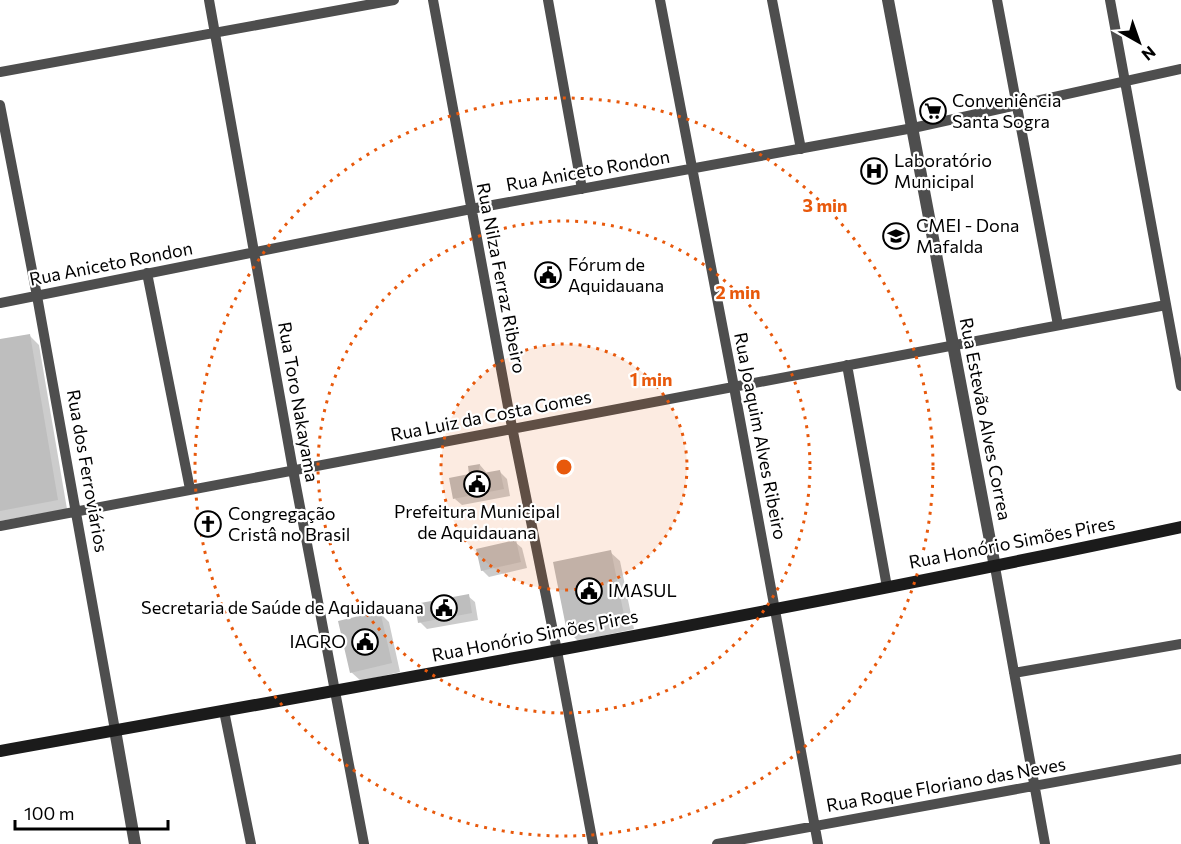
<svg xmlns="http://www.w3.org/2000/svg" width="1181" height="844" font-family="Commissioner,sans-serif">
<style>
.shadow{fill:#0003}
.building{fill:#bebebe}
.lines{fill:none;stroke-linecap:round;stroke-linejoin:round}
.minor{stroke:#4e4e4e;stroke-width:10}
.tertiary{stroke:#4e4e4e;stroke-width:12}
.secondary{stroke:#1b1b1b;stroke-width:12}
.ring{fill:none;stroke:#e8590c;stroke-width:3;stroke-dasharray:3 6}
.labels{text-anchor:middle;stroke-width:4.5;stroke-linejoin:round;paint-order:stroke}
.poi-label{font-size:18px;fill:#000;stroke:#fff;text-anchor:start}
.street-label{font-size:18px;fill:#000;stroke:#fff}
.centre{fill:#e8590c;stroke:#fff;stroke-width:3}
.ring-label{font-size:18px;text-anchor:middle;font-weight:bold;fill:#e8590c;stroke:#fff;stroke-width:4.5;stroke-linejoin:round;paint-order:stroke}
</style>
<rect width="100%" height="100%" fill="#fff"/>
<path class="shadow" d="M29,335L39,345L67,509L0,521V341Z
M480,465L486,472V474L500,472L507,479L510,496L462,505L455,499L471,475L470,467Z
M515,542L522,548L527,568L489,577L482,570Z
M610,552L620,561L634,629L578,641L568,631Z
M468,596L475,602L478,620L427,629L420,622Z
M380,613L389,622L400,672L361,681L351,672Z"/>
<path class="building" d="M30,334L58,500L0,511V339Z
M480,464L478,474L500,470L504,489L453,499L449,478L469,474L468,466Z
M516,540L521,562L481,571L476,549Z
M611,550L625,620L567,632L553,562Z
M469,594L472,613L418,623L415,604Z
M380,611L392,663L350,673L338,621Z"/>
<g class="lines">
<path class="minor" d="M209,0L293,470L364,844
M433,0L509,412L557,651L593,844
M548,0L582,189
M660,0L734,387L818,844
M772,0L801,149
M997,0L1058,325
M1110,0L1181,386
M0,72L394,0
M0,105L37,296L115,730
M147,273L190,489
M0,303L471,209L913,128L1181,69
M847,365L887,587
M0,526L1166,305
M995,567L1045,844
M1014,673L1181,644
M224,711L251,844
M717,844L1181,759"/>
<path class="tertiary" d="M888,0L995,567
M115,730L135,844"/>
<path class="secondary" d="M0,751C394,680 789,611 1181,527"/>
</g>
<circle cx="564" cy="467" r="123" fill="#e8590c" fill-opacity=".12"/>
<g class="ring">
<circle cx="564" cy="467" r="123"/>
<circle cx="564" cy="467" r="246"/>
<circle cx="564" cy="467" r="369"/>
</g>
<defs>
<g id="supermarket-ring" transform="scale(1.35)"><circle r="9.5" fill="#fff" stroke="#000" stroke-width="1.5"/><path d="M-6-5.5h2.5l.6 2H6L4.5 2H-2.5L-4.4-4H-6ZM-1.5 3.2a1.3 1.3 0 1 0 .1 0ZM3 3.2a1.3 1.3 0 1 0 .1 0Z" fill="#000"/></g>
<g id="hospital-ring" transform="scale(1.35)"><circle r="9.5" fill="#fff" stroke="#000" stroke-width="1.5"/><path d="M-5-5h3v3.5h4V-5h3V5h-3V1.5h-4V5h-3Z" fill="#000"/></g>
<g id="school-ring" transform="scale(1.35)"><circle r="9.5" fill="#fff" stroke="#000" stroke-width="1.5"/><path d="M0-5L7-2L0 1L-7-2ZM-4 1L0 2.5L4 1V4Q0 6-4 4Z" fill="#000"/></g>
<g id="civic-ring" transform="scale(1.35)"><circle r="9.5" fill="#fff" stroke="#000" stroke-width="1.5"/><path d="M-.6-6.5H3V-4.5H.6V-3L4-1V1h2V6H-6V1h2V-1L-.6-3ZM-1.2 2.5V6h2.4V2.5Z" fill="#000"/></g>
<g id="church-ring" transform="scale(1.35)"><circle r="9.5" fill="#fff" stroke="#000" stroke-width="1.5"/><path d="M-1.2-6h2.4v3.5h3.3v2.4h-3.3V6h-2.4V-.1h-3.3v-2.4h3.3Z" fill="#000"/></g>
</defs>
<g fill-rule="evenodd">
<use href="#supermarket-ring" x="933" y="111"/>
<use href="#hospital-ring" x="874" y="171"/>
<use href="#school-ring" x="896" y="236"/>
<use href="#civic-ring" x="548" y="275"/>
<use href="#civic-ring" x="477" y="484"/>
<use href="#church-ring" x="208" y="524"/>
<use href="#civic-ring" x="589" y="591"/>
<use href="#civic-ring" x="444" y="608"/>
<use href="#civic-ring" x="365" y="642"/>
</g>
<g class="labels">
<g class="poi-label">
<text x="952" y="107">Conveniência<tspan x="952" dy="21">Santa Sogra</tspan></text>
<text x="894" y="167">Laboratório<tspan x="894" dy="21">Municipal</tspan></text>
<text x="916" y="232">CMEI - Dona<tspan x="916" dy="21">Mafalda</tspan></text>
<text x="568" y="271">Fórum de<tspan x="568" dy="21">Aquidauana</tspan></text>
<text x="477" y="518" text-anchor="middle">Prefeitura Municipal<tspan x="477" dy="21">de Aquidauana</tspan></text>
<text x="228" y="520">Congregação<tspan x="228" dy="21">Cristâ no Brasil</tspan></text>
<text x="608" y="597">IMASUL</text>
<text x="424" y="614" text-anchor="end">Secretaria de Saúde de Aquidauana</text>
<text x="346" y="648" text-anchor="end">IAGRO</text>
</g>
<g class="street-label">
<text transform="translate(588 171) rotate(-10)" y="6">Rua Aniceto Rondon</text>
<text transform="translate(111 264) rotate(-11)" y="6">Rua Aniceto Rondon</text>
<text transform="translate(501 278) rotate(79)" y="6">Rua Nilza Ferraz Ribeiro</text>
<text transform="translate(298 402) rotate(80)" y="6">Rua Toro Nakayama</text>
<text transform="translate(491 416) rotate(-11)" y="6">Rua Luiz da Costa Gomes</text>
<text transform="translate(985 419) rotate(79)" y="6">Rua Estevão Alves Correa</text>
<text transform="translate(760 436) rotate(79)" y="6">Rua Joaquim Alves Ribeiro</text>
<text transform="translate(87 471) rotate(80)" y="6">Rua dos Ferroviários</text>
<text transform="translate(1012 543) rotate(-11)" y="6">Rua Honório Simões Pires</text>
<text transform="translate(535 636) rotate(-11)" y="6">Rua Honório Simões Pires</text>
<text transform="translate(946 785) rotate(-10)" y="6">Rua Roque Floriano das Neves</text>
</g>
</g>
<circle cx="564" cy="467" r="9" class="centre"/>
<g class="ring-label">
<text x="825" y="212">3 min</text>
<text x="738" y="299">2 min</text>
<text x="651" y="386">1 min</text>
</g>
<g transform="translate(1139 42) rotate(140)" stroke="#ffffff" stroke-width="4.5" paint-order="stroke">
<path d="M0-4.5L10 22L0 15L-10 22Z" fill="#000000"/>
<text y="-9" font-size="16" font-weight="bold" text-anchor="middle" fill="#000000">N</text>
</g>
<path d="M15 820v9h153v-9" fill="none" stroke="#000000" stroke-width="3"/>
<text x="24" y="820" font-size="18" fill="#000000" stroke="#ffffff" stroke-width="4.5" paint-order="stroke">100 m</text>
</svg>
